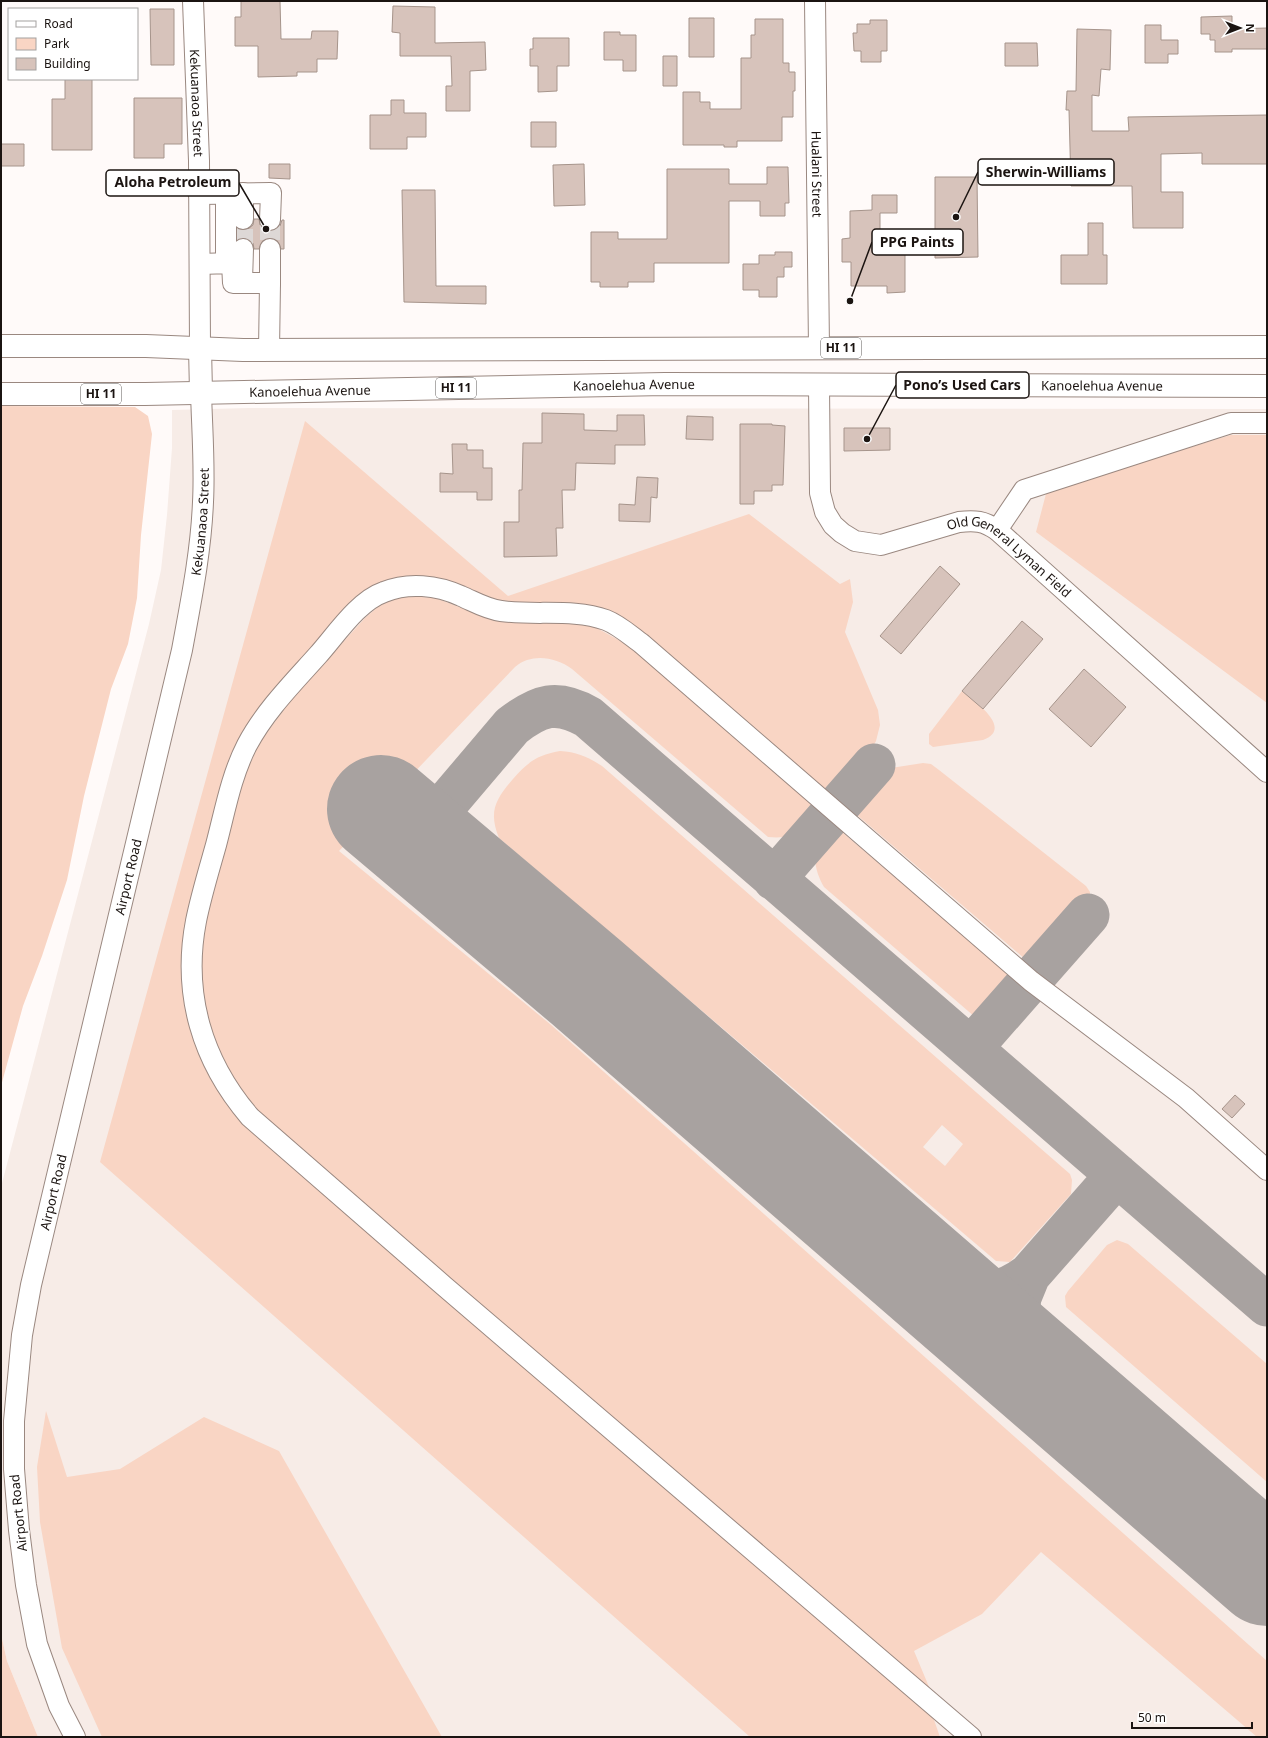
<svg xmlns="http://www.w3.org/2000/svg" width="1268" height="1738" font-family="'Noto Sans',sans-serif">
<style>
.built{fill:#f7ece7}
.green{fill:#f9d5c4;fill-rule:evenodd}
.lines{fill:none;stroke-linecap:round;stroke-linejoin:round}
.taxiway{stroke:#a8a2a0;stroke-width:43}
.runway{stroke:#a8a2a0;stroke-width:108}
.building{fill:#d7c3bb;stroke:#a6948b}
.minor-tunnel{stroke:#ddd8d6;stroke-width:20;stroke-dasharray:20 10;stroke-linecap:butt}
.minor-casing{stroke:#9a8880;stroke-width:22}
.highway-casing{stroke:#9a8880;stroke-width:24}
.minor{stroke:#fff;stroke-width:20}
.highway{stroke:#fff;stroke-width:22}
.labels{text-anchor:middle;stroke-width:3;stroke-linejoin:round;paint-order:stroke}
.shield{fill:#fff;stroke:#5f5a58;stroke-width:1}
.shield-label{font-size:12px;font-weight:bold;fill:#1b1411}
.street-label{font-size:13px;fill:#1b1411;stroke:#fff}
.leader{fill:none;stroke:#1b1411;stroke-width:1.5}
.callout-dot{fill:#1b1411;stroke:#fff;stroke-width:1.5}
.callout{fill:#fff;stroke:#1b1411;stroke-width:1.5}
.callout-label{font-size:14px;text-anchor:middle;font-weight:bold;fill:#1b1411}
</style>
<rect width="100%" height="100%" fill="#fffaf9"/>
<path class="built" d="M249,408L1267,409V1737H38L7,1661L1,1634V1187L149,624L161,570L167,515L172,448V410Z"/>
<path class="green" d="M1,406L135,407L148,416L152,434L141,535L137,598L128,644L111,689L84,796L67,880L42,956L23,1006L1,1086Z
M305,421L508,596L749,514L840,584L850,579L853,602L845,632L878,710L880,725L876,741L869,754L831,795L645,636L406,578L263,704L217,814L252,760L259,743L295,695L365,618L379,606L393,599L407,596L436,598L482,616L569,623L595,627L624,643L639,654L822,810C805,829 795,840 768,837L572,669C555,657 532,653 515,667L339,851L550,1024L1267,1661V1737H1257L1041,1552L982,1614L914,1651L932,1694L207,1070L213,1083L229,1104L933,1717L940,1737H750L100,1162Z
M1231,435H1267V703L1036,532L1047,490Z
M962,691C975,702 1014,728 983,740L933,747L929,744V734Z
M560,751C577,752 588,757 602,766L1070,1174L1072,1180L1071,1194L1010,1262L996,1261L499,838C488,811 496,799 513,779C528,762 537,755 560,751ZM942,1125L963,1144L945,1166L923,1147Z
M923,763L931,764L939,770L1086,886L1090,892V897L1087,902L1025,959L850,809L871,783L891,768Z
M836,827L1014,978L981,1015L975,1017L824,887C818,877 812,860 817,848C821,840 830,833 836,827Z
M1117,1240L1128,1244L1267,1364V1482L1066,1307L1065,1296L1068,1291L1107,1245Z
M46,1411L67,1477L120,1469L204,1417L279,1451L442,1737H102L62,1648L40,1522L37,1467Z
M1,1634L7,1661L38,1737H1Z"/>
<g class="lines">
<path class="taxiway" d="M416,839L512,726C539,705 557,699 588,717L1267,1305
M774,879L874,765
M971,1048L1088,915
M925,1276C964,1297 992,1303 1029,1275
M1053,1388L1024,1348L1017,1321L1020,1297L1029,1275L1117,1175"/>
<path class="runway" d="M381,809L586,982L1267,1572"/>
</g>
<path class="building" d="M241,1H280L281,39H311L312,31H338L337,59H317V72H297V76L258,77V46H235V17H241Z
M393,6L435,7V43L485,42L486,70L470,71V111H446V86H452L451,56H400V33L392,32Z
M150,9H174V65H151Z
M1232,16V29L1267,28V49H1232V52H1215V40H1210V34H1201V17Z
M689,18H714V57H689Z
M755,19H783V63H789V72H795V91H793V117H782V141H737V147H724V145H683V92H700V102H710V109H741V58H751V35H755Z
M870,20H887V51H881V62H861V51H854L853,33H857V24H870Z
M1145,25H1161V40H1178V54H1168V63H1145Z
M1077,29L1111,30L1110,70L1101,69L1099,96L1092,95V131H1129L1128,117L1267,115V164H1202V153L1161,154V192H1183V228H1133L1132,186H1071L1069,110H1066L1067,91H1076Z
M604,32H620V35H636V71H623V60H604Z
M533,38H569V66H557V91L538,92V66H530V49H533Z
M1005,43H1037L1038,66H1005Z
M663,56H677V86H663Z
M65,79H92V150H52V99H65Z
M134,98H182V144H164V158H134Z
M391,100H404V113H426V137H407V149H370V115H391Z
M531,122H556V147H531Z
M1,144H24V166H1Z
M269,164H290V179L269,178Z
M584,164L585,205L554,206L553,165Z
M767,167H788L789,203H785V216H760V201H729V263H654V282H628V287H600V282H591V232H618V239H667V169H729V184H767Z
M935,177H977L978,257L935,258Z
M402,190H435L436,286H486V304L404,302Z
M872,195H897V213H880V238H905V292L887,293V286H851V262H842V239L850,238V211L872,210Z
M254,219H259L260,225L264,229L270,231L276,230L280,226L282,220H284V249H281L276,239L270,238L264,239L259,249H254L253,243L249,239L243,238L238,239V229H248L253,225Z
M1088,223H1103V255H1107V284H1061V255H1088Z
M775,252H792V267H784V277H777V297H759V290H743V264H759V255H775Z
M542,413L584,414V430L617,431V415H644L645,445H615V464L576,463L575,490H562L563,528H556L557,556L504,557V522H519V490H522L523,443H542Z
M687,416L713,417V440L686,439Z
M740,424H772V425L785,426L783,485H772V491H754V504H740Z
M844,428H890V450L844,451Z
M452,444H467V450H483V468H492V500H477V492H440V473L453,474Z
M637,477L658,478L657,498L651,497L650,522L619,521V504L635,505Z
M940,566L960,584L901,654L880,636Z
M1022,621L1043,639L983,709L962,691Z
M1084,669L1126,707L1091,747L1049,709Z
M1235,1095L1245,1104L1232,1118L1222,1109Z"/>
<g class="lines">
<path class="minor-tunnel" d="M270,220V249
M243,249V219"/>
<g class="minor-casing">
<g id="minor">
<path id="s1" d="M193,1L199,161L200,348"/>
<path id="s2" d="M815,1L819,348"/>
<path d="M226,193V263"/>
<path d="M199,194L271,193L270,220"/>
<path d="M243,219V193"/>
<path d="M200,264L232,263L233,283H270L269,350"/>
<path d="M242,281L243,249"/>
<path d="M270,283V249"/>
<path id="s3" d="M819,385L820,493L825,512L833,525L842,533L855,541L881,545L959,522C975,520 984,521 997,530L1267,772"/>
<path d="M997,530L1024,490L1231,423H1267"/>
<path id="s4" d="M75,1737L59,1706L37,1644L26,1585L19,1530L14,1469V1421L22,1335L31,1285L182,650C191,601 201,552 203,502C205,466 202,429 201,392"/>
<path d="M971,1737L444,1286L250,1117C202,1061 182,994 196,921C201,896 209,870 216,845C225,811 231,776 247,745C265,711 293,683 318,655C336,635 358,601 384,592C408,582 437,585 461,596C475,602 486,609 501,611C536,616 573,608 606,620C619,625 631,636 642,644L1031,981L1186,1098L1267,1170"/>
</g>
</g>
<g class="highway-casing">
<g id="highway">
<path d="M1,346H146L243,350L1267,347"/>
<path d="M200,348L201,392"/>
<path id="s5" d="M1,394H145L665,384L1267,386"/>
</g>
</g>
<use href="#minor" class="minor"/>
<use href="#highway" class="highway"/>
</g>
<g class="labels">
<g class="shield">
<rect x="821" y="338" width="40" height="20" rx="3"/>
<rect x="436" y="378" width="40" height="20" rx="3"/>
<rect x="81" y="384" width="40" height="20" rx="3"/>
</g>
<g class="shield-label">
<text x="841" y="352">HI 11</text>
<text x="456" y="392">HI 11</text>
<text x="101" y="398">HI 11</text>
</g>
<g class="street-label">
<text dy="5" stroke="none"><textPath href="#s1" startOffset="102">Kekuanaoa Street</textPath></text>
<text dy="5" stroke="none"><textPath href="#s2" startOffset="173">Hualani Street</textPath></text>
<text dy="5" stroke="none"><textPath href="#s5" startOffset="633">Kanoelehua Avenue</textPath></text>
<text dy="5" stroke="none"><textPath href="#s5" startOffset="1101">Kanoelehua Avenue</textPath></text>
<text dy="5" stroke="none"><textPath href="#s5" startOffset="309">Kanoelehua Avenue</textPath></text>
<text dy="5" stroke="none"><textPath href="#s4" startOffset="1245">Kekuanaoa Street</textPath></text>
<text dy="5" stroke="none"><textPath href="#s3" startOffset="340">Old General Lyman Field</textPath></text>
<text dy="5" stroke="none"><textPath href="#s4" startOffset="882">Airport Road</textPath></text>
<text dy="5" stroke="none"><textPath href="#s4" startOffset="558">Airport Road</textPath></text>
<text transform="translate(18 1513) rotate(-96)" y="5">Airport Road</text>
</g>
</g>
<path class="leader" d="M956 217L978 172M266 229L239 183M850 301L872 242M867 439L896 385"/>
<g class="callout-dot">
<circle cx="956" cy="217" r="4"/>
<circle cx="266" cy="229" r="4"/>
<circle cx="850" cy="301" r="4"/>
<circle cx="867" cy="439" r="4"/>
</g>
<g class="callout">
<rect x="978" y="159" width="136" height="26" rx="4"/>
<rect x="106" y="170" width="133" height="26" rx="4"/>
<rect x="872" y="229" width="91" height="26" rx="4"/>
<rect x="896" y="372" width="133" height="26" rx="4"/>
</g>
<g class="callout-label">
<text x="1046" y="177">Sherwin-Williams</text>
<text x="173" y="187">Aloha Petroleum</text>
<text x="917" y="247">PPG Paints</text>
<text x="962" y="390">Pono’s Used Cars</text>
</g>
<rect width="1268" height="1738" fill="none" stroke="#1b1411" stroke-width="4"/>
<rect x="8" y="8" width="130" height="72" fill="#ffffff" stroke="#a4a1a0"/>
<rect x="16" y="21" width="20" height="6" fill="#ffffff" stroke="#a4a1a0"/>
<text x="44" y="28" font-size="12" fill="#1b1411">Road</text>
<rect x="16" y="38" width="20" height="12" fill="#f9d5c4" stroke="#a4a1a0"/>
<text x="44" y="48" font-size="12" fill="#1b1411">Park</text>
<rect x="16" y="58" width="20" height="12" fill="#d7c3bb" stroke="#a4a1a0"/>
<text x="44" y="68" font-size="12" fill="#1b1411">Building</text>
<g transform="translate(1240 28) rotate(90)" stroke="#ffffff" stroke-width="3" paint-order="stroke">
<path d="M0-3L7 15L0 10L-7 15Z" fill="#1b1411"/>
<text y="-6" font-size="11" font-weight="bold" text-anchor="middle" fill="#1b1411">N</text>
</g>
<path d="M1132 1722v6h120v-6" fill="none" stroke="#1b1411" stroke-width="2"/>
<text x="1138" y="1722" font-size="12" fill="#1b1411" stroke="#ffffff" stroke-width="3" paint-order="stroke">50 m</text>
</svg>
